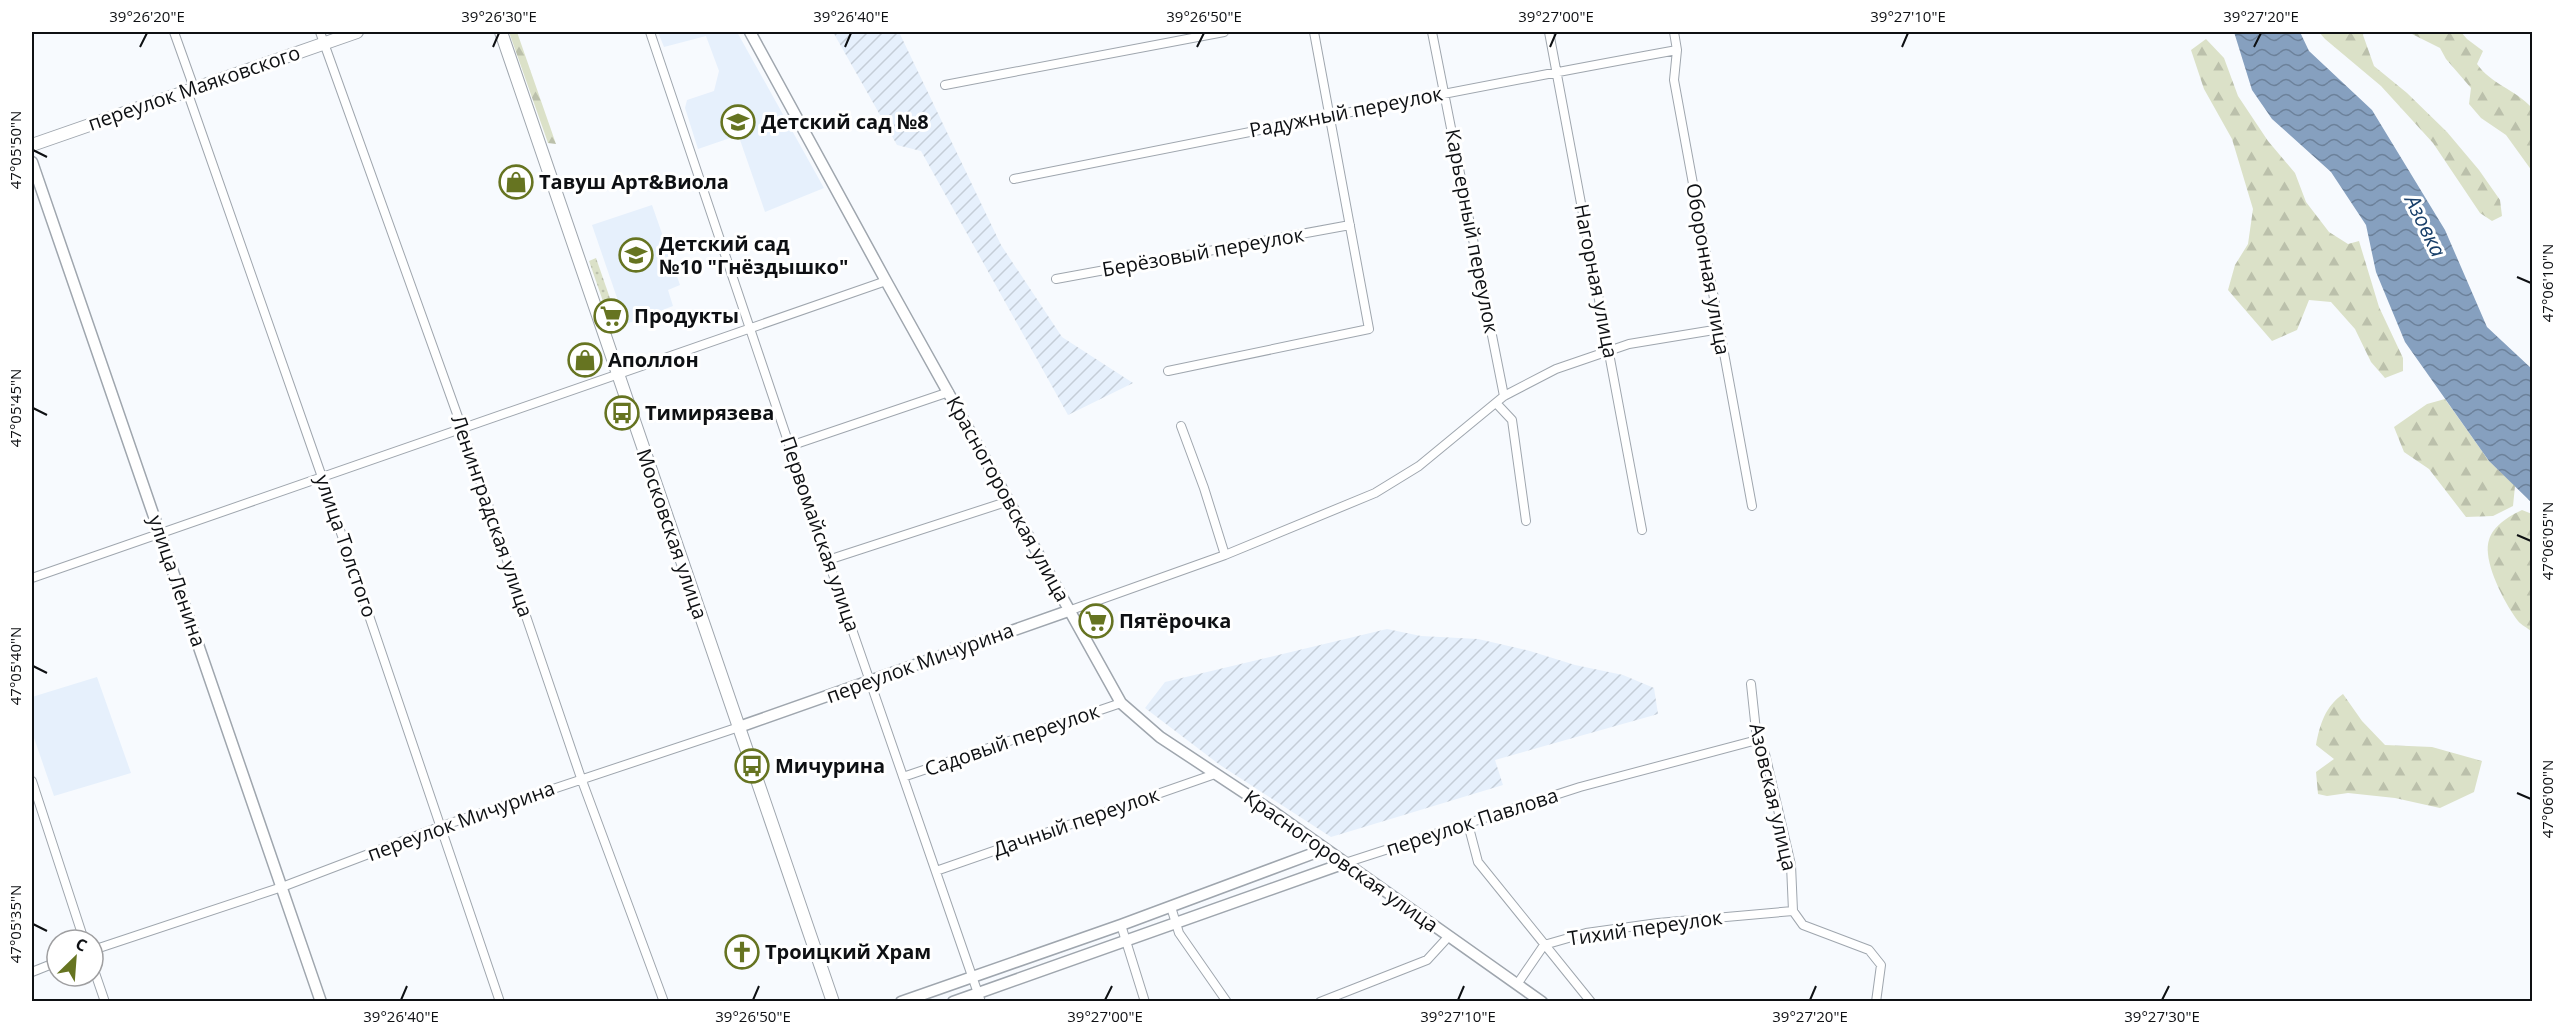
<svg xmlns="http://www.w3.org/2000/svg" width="2564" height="1033" font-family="'Open Sans',sans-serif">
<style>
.built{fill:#e6f0fc}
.industrial{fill:url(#industrial-furrows)}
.grass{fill:url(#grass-dots)}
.forest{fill:url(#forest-firs)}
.water{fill:url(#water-waves)}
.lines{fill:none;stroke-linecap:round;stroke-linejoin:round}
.minor-casing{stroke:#9fa6ae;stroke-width:10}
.tertiary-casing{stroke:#9fa6ae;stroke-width:13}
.secondary-casing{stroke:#9fa6ae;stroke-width:14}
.minor{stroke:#fff;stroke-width:8}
.tertiary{stroke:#fff;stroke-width:10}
.secondary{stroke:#fff;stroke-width:12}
.ticks{fill:none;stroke:#0e1013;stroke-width:2}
.labels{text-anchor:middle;stroke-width:6;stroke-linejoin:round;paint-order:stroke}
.street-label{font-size:20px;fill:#0e1013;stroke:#fff}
.poi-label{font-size:20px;font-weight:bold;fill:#0e1013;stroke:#fff;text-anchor:start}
.water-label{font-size:21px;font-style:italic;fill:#193f69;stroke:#fff}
.neatline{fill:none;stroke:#0e1013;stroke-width:2}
.ticks-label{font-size:15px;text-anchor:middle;fill:#0e1013}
</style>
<defs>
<pattern id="industrial-furrows" width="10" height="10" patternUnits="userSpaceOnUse" patternTransform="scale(1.5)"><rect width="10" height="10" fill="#e6f0fc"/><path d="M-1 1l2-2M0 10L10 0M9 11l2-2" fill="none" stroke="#c4cdd7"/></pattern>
<pattern id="grass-dots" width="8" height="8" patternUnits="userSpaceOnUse" patternTransform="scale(1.5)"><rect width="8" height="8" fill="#dbe1c8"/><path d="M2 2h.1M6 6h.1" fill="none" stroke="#bbc0ab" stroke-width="1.8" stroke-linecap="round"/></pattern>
<pattern id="forest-firs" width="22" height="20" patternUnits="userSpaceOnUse" patternTransform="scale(1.5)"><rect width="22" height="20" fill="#dbe1c8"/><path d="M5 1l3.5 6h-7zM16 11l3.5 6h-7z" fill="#bbc0ab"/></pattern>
<pattern id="water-waves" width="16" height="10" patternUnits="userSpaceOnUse" patternTransform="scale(1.5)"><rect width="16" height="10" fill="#86a0bf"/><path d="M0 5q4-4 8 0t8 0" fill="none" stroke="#6c819a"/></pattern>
</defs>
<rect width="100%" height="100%" fill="#f7fafe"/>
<path class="built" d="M658,32H737L824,188L765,212L739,137L736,136L698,149L685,108L687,100L714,91L719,71L706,36L664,47Z
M652,205L680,285L668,290L673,306L626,324L592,225Z
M97,677L131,773L54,796L32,732V697Z"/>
<path class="industrial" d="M833,32H899L1001,245L1062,337L1133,383L1068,415L921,151L897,145Z
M1387,629L1421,636L1478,639L1530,651L1575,665L1623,675L1654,688L1658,714L1495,760L1503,785L1331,837L1220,765L1145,708L1165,682Z"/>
<path class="grass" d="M596,258L613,307L606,310L589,261Z"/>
<path class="forest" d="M509,32H517L556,144L548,143Z
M2319,32H2364L2363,35L2374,66L2407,93L2447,132L2479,170L2500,200L2502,216L2492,221L2480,213L2433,143L2381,86L2325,39Z
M2408,32H2461L2467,39L2483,51L2477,64C2491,84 2516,90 2532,108V171L2506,135L2481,118L2469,104L2471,88L2446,59L2440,48Z
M2206,39L2224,58L2238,96L2268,141L2295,173L2306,202L2329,232L2348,244L2359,241L2379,307L2403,358V371L2385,378L2371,362L2355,329L2331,302L2309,300L2297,330L2272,341L2228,290L2235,265L2248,244L2253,209L2232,139L2204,89L2191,50Z
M2445,399L2489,461L2515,486L2513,506L2493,516L2466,517L2429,469L2404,452L2394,427L2427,404Z
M2522,510L2532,514V632C2528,628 2521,625 2518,621C2505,604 2482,561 2489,540C2493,526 2509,516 2522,510Z
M2343,694L2362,721L2385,745L2432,747L2482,761L2474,792L2440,808L2395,798L2348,793L2327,796L2318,794L2316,772L2334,759L2316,745C2320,724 2325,707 2343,694Z"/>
<path class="water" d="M2234,32H2300L2309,51L2372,110L2445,230L2487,327L2532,369V503L2489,461L2405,342L2376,272L2366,225L2331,172L2272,119L2252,90Z"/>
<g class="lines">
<g class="minor-casing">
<path id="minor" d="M174,32L194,88
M320,32L462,428L581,778L664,1002
M650,32L828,560L981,1002
M1432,32L1504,396
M1549,32L1642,530
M1674,32L1677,50L1674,80L1752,506
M945,85L1224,32
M187,91L322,477L500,1002
M1014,179C1235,135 1456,90 1677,50
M1056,279L1350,225
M1168,371L1369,329L1314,32
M1496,403L1512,420L1526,521
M1181,426L1204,488L1225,555
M790,446L949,392
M828,560L1009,501
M32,578L886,281
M1071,610L1225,555L1375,493L1419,466L1504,396L1556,369L1629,344L1720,329
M1751,684L1757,740L1765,754L1791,865L1793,911L1803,925L1869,950L1881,965L1876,1002
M903,777L1121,703
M32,781L84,940
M1468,824L1478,862L1591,1002
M1345,863L1580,787L1757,740
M936,871L1215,774
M1171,907L1179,933L1227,1002
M1121,925L1145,1002
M93,950L282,887L442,826L739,727
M93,967L105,1002
M32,972L57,962
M1518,983L1544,945L1586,933L1658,923L1793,911
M1320,1002L1427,960L1449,936"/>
</g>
<g class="tertiary-casing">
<path id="tertiary" d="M750,32L886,281L1121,703L1160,737L1275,813L1542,1002
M32,162L321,1002
M739,727L1071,610
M901,1002L1121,925L1325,849
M953,1002L1345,863"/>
</g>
<g class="secondary-casing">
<path id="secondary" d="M501,32L833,1002
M32,145L357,32"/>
</g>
<use href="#minor" class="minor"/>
<use href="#tertiary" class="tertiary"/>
<use href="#secondary" class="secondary"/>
</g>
<path class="ticks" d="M140,47L147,33M493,47L499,33M845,47L851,33M1197,47L1204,33M1550,47L1556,33M1902,47L1908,33M2254,47L2261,33M33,150L47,157M2517,277L2531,283M33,408L47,415M2517,535L2531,541M33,666L47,673M2517,793L2531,799M33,924L47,931M401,1000L407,986M753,1000L759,986M1105,1000L1112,986M1458,1000L1464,986M1810,1000L1816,986M2162,1000L2169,986"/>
<defs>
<g id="school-ring" transform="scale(1.725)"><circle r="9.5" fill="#fff" stroke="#667421" stroke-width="1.5"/><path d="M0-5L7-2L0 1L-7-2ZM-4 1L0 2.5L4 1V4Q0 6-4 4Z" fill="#667421"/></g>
<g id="shop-ring" transform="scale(1.725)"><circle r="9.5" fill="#fff" stroke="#667421" stroke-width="1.5"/><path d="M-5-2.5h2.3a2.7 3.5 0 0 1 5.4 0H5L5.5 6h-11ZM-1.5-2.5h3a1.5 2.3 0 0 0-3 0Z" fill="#667421"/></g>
<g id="supermarket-ring" transform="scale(1.725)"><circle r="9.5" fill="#fff" stroke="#667421" stroke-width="1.5"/><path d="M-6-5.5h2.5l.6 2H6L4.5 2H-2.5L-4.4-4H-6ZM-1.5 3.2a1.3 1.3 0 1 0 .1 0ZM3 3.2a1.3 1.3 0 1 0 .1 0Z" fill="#667421"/></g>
<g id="bus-ring" transform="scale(1.725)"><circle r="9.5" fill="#fff" stroke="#667421" stroke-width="1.5"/><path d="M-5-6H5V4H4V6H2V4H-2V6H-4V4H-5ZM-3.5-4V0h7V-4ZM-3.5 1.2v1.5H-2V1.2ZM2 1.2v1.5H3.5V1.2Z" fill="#667421"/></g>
<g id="church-ring" transform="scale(1.725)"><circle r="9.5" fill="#fff" stroke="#667421" stroke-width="1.5"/><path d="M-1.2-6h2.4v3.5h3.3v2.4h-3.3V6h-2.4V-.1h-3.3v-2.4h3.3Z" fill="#667421"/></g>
</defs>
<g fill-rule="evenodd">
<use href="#school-ring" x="738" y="122"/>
<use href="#shop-ring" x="516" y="182"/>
<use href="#school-ring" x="636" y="255"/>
<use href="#supermarket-ring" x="611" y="316"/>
<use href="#shop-ring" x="585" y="360"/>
<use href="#bus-ring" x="622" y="413"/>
<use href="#supermarket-ring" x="1096" y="621"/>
<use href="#bus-ring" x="752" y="766"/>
<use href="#church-ring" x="742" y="952"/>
</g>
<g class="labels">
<g class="street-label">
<text transform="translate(194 88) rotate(-19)" y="7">переулок Маяковского</text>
<text transform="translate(1346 112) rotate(-11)" y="7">Радужный переулок</text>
<text transform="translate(1472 231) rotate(79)" y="7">Карьерный переулок</text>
<text transform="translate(1203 252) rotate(-10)" y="7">Берёзовый переулок</text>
<text transform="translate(1708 269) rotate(80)" y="7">Оборонная улица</text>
<text transform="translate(1596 281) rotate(79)" y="7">Нагорная улица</text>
<text transform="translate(1008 499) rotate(61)" y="7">Красногоровская улица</text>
<text transform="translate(492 516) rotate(71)" y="7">Ленинградская улица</text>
<text transform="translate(672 534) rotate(71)" y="7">Московская улица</text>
<text transform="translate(820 534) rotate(71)" y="7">Первомайская улица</text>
<text transform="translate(346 546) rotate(71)" y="7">улица Толстого</text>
<text transform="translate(177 581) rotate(71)" y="7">улица Ленина</text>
<text transform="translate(920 663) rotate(-20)" y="7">переулок Мичурина</text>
<text transform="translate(1012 740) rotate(-19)" y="7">Садовый переулок</text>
<text transform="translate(1773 797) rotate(77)" y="7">Азовская улица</text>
<text transform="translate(461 821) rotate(-20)" y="7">переулок Мичурина</text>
<text transform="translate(1076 822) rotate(-19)" y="7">Дачный переулок</text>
<text transform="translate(1472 822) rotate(-18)" y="7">переулок Павлова</text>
<text transform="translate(1341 861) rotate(35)" y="7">Красногоровская улица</text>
<text transform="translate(1645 928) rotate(-8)" y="7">Тихий переулок</text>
</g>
<g class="poi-label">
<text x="761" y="129">Детский сад №8</text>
<text x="539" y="189">Тавуш Арт&amp;Виола</text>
<text x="659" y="251">Детский сад<tspan x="659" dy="23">№10 "Гнёздышко"</tspan></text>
<text x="634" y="323">Продукты</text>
<text x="608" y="367">Аполлон</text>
<text x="645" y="420">Тимирязева</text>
<text x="1119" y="628">Пятёрочка</text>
<text x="775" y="773">Мичурина</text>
<text x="765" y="959">Троицкий Храм</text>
</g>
<g class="water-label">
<text transform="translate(2425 226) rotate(64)" y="7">Азовка</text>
</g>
</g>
<rect width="2564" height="1033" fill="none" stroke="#ffffff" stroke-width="66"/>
<g transform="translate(75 958) rotate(25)"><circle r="28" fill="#ffffff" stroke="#9f9fa1" stroke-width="1.5"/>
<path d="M0-4.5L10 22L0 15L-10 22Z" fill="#667421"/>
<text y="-9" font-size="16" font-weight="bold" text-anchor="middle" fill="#0e1013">С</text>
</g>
<rect x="33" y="33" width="2498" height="967" class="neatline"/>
<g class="ticks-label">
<text x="147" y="22">39°26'20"E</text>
<text x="499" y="22">39°26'30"E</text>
<text x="851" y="22">39°26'40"E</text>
<text x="1204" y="22">39°26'50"E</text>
<text x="1556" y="22">39°27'00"E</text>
<text x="1908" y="22">39°27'10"E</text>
<text x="2261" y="22">39°27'20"E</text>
<text transform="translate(16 150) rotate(-90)" y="5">47°05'50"N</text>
<text transform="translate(2548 283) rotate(-90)" y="5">47°06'10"N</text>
<text transform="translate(16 408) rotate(-90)" y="5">47°05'45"N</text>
<text transform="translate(2548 541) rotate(-90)" y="5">47°06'05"N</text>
<text transform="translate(16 666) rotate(-90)" y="5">47°05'40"N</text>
<text transform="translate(2548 799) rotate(-90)" y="5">47°06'00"N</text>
<text transform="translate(16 924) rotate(-90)" y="5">47°05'35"N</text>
<text x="401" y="1022">39°26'40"E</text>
<text x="753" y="1022">39°26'50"E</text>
<text x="1105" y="1022">39°27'00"E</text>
<text x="1458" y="1022">39°27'10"E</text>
<text x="1810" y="1022">39°27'20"E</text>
<text x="2162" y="1022">39°27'30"E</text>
</g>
</svg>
